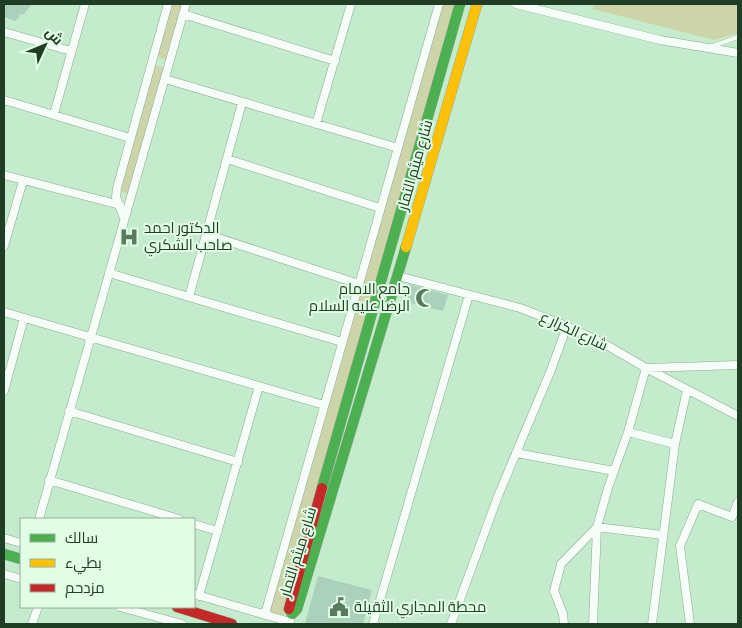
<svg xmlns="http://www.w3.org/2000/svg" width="742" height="628" font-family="'Sofia Sans Condensed',Cairo,sans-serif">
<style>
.green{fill:#ced4a9}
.building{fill:#abd0bb}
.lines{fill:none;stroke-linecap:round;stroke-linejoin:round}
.lane-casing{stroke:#8aaa91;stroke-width:5}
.street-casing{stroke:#8aaa91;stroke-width:9}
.fast-casing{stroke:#8aaa91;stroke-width:11}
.slow-casing{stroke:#8aaa91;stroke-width:11}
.jam-casing{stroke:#8aaa91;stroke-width:11}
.lane{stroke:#f6fcf7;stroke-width:4}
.street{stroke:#f6fcf7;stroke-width:8}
.fast{stroke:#4caf50;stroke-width:10}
.slow{stroke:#ffc107;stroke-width:10}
.jam{stroke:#c62828;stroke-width:10}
.labels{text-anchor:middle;stroke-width:4;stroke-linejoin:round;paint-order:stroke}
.street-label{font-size:15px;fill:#203d26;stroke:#e1fde5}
.poi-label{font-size:15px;fill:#203d26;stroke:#e1fde5;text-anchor:start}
</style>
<rect width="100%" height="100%" fill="#c4ebcc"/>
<path class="green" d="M171,4H184L167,60L155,56Z
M442,4H457L283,615L269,611Z
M595,4H738V33L714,40L593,9Z
M154,65L164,68L129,194L118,191Z"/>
<path class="building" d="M4,4H32L23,15L20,14L18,19L15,21L4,17Z
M408,284L448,295L443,311L403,301Z
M318,576L372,590L363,624H305Z"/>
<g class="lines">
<g class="lane-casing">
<path id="lane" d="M710,47L738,37"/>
</g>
<g class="street-casing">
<path id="street" d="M516,4L660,40L738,53
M183,14L335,61
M4,32L71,51
M165,79L398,148
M4,100L130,138
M54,114L85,4
M316,124L351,4
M227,159L380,208
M4,175L120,205
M124,218L116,197L117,188L168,4
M206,234L359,284
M4,246L23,181
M109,273L189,297L242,103
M398,276L520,308L567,326L603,343L646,368L738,416
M189,297L342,342
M4,312L324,405
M4,391L24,318
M69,411L238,462
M628,432L675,444
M516,453L614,471
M49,480L179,519
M39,519L186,4
M194,524L218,531
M4,538L21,543
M4,574L21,579
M194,594L290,622
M199,596L259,386
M120,607L182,624
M265,614L439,4
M32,624L38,607
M373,624L469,295
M451,624L498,496L551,370L567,326
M564,624L563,614L554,591L561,564L597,527L608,488L628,432L646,368L738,365
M593,624L597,527L662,535
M652,624L675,444L687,390
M690,624L680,546L698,504L732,517L738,502"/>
</g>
<g class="fast-casing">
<path id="fast" d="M322,488L460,4
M4,554L21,559
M289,609L292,614L297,609L406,247"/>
</g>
<g class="slow-casing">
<path id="slow" d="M406,247L477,4"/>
</g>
<g class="jam-casing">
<path id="jam" d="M177,607L232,624
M289,609L322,488"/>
</g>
<use href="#lane" class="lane"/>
<use href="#street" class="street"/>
<use href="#fast" class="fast"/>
<use href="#slow" class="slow"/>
<use href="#jam" class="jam"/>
</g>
<defs>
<g id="hospital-bare" transform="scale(1.5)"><path d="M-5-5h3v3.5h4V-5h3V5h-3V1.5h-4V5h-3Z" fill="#597a60" stroke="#e1fde5" stroke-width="2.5" paint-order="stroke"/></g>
<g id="mosque-bare" transform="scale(1.5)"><path d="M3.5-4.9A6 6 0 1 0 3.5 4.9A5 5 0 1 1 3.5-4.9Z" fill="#597a60" stroke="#e1fde5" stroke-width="2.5" paint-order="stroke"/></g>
<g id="civic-bare" transform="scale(1.5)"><path d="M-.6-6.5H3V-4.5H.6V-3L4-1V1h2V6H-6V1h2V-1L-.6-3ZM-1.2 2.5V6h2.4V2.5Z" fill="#597a60" stroke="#e1fde5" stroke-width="2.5" paint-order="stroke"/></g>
</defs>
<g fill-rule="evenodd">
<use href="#hospital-bare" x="129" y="237"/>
<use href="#mosque-bare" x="425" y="298"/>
<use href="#civic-bare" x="339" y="607"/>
</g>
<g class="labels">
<g class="street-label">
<text transform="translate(415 165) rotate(-74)" y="5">شارع ميثم التمار</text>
<text transform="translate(574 331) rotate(25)" y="5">شارع الكرار ع</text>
<text transform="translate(298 552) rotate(-73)" y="5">شارع ميثم التمار</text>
</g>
<g class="poi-label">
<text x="144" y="233">الدكتور احمد<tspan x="144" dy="17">صاحب الشكري</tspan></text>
<text x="410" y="294" text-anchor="end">جامع الامام<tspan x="410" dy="17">الرضا عليه السلام</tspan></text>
<text x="354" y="612">محطة المجاري الثقيلة</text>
</g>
</g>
<rect width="742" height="628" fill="none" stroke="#203d26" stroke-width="10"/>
<rect x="20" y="518" width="175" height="90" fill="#e1fde5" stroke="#94b099"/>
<rect x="30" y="534" width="25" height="8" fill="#4caf50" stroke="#94b099"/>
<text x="65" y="543" font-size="15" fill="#203d26">سالك</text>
<rect x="30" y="559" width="25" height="8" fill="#ffc107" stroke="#94b099"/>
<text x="65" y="568" font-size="15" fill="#203d26">بطيء</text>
<rect x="30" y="584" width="25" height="8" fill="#c62828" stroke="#94b099"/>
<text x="65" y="593" font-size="15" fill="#203d26">مزدحم</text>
<g transform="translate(45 45) rotate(46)" stroke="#e1fde5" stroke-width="4" paint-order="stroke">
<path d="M0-4L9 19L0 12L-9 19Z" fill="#203d26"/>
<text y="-8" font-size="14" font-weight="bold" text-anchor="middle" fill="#203d26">ش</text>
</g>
</svg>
